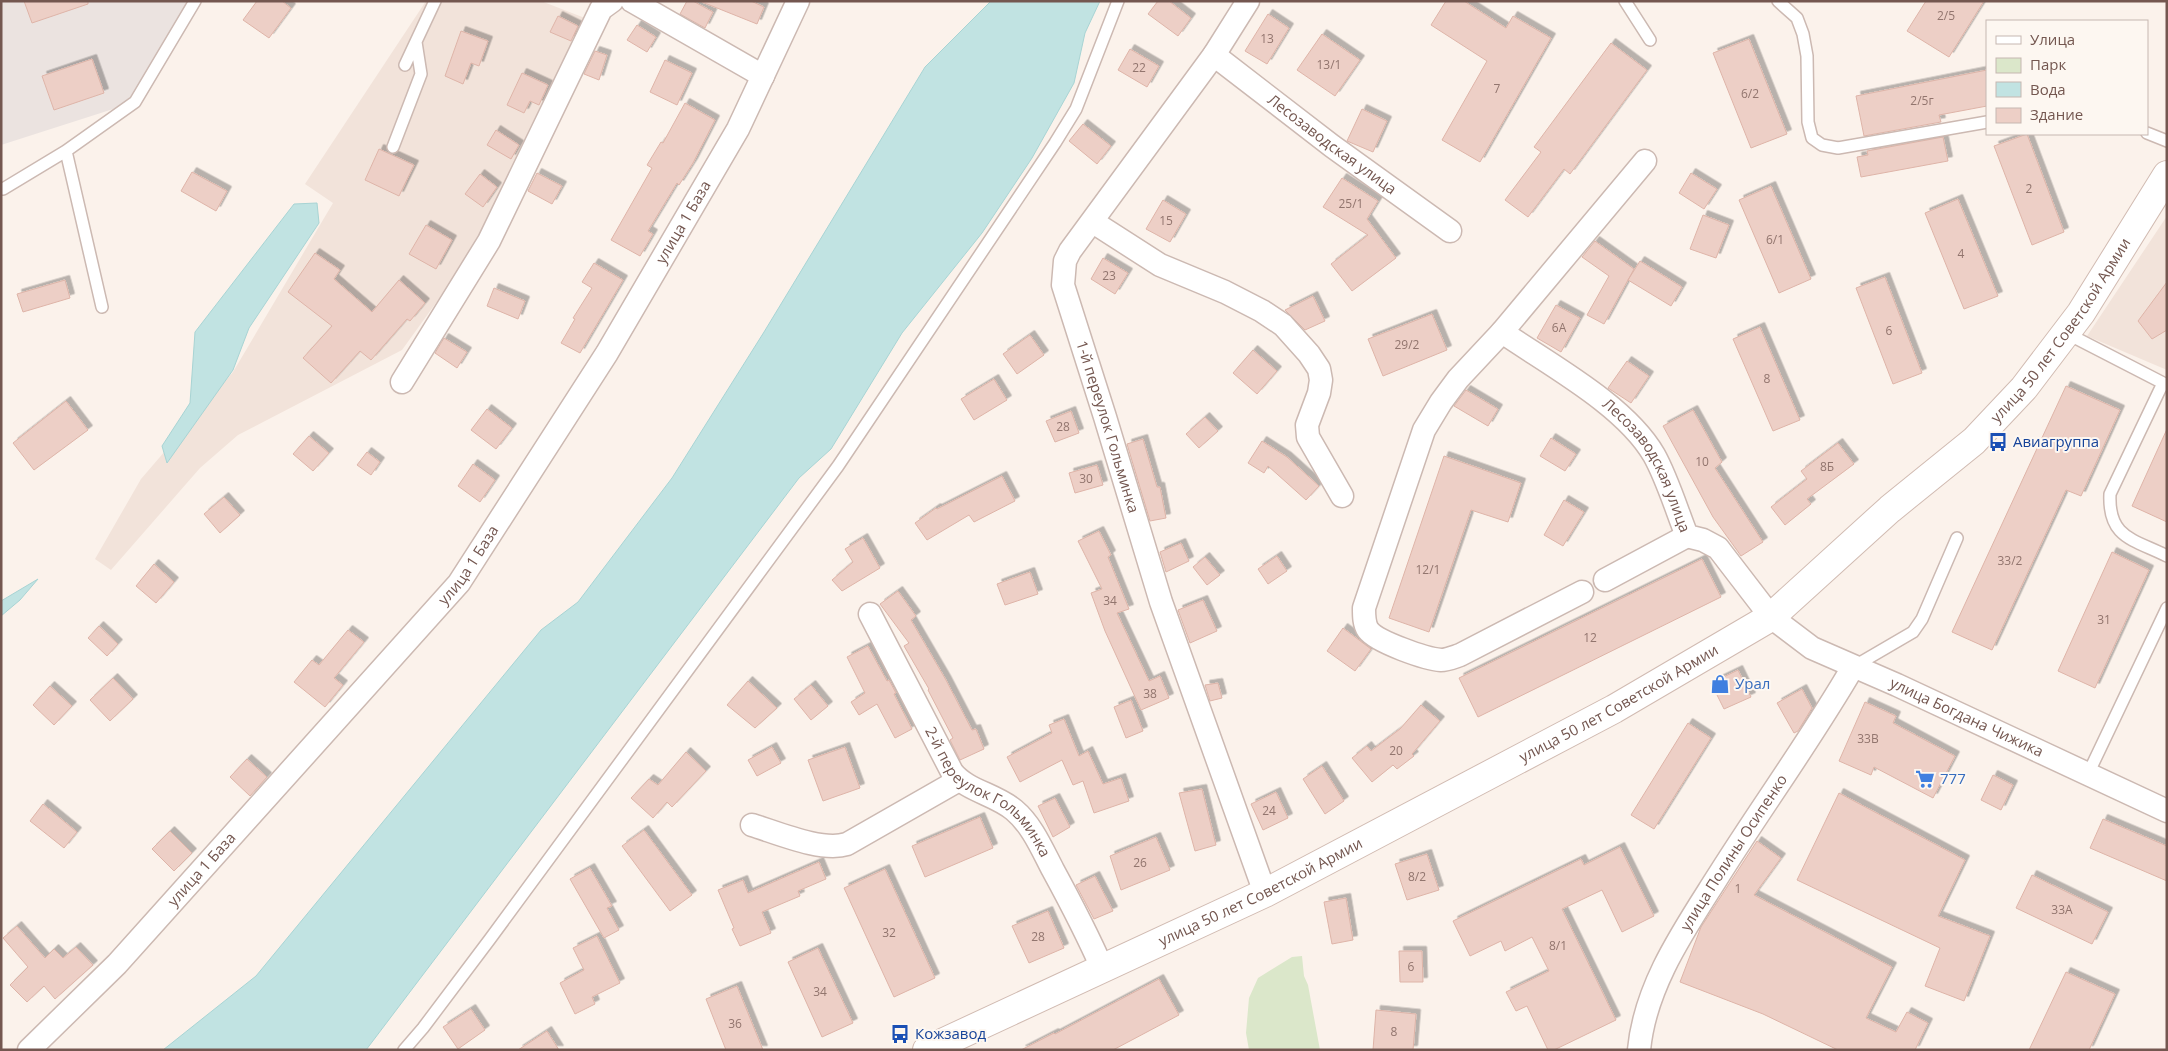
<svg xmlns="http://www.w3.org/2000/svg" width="2168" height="1051" font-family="'Open Sans',sans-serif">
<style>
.residential{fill:#f2e3da}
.industrial{fill:#ebe3e0}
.green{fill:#dbe7ca}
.water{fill:#c1e3e2;stroke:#a8d4d4}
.building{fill:#edcfc6;stroke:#deb4a8;filter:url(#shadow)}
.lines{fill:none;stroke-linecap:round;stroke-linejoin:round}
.lane-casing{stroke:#ccb9b2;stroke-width:14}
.street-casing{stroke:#ccb9b2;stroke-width:25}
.secondary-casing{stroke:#d1bbb2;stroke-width:30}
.lane{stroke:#fff;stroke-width:11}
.street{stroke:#fff;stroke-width:22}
.secondary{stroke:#fff;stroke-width:28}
.labels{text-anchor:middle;stroke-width:4;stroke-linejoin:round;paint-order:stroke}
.number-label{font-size:12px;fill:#92756e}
.street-label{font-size:15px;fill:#745750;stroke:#fdf7f1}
.transit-label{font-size:15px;fill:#164399;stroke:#fdf7f1;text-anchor:start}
.shop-label{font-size:15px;fill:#366cbe;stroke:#fdf7f1;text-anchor:start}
</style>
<defs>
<filter id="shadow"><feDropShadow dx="4.5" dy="-4.5" stdDeviation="0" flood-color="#0004"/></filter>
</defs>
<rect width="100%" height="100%" fill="#fbf2eb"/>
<path class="residential" d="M426,1H541L590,20L509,186L464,264L402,350L238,435L200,468L111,570L95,559L141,479L233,372L333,203L305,184Z
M2167,216V370L2087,336Z"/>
<path class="industrial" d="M1,1H190L163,42L158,75L135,102L1,145Z"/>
<path class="green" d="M1302,956L1304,976L1308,985L1320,1050H1249L1246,1033L1249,998L1258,978L1292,957Z"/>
<path class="water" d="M991,1H1100L1085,33L1074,83L1032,158L982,233L902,333L831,449L799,478L366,1050H163L256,976L541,630L578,602L672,478L764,332L925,67Z
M317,203L319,223L249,328L233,370L167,463L162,446L190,403L195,332L294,204Z
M38,579L20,600L1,616V601Z"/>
<path class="building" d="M24,1H88V4L32,23Z
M257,1H282L291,8L269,38L243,20Z
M687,1H693L713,12L705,28L680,14Z
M751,1L764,7L757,24L702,2Z
M1158,1H1169L1191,18L1178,36L1148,14Z
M1446,1H1464L1506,28L1513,16L1551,38L1480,162L1442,140L1487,61L1431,25Z
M1926,1H1984L1949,57L1907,31Z
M1268,14L1289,28L1267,64L1245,51Z
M558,16L578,26L571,41L550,32Z
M637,25L656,37L647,52L627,40Z
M461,31L488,41L479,66L471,63L463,84L445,76Z
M1322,34L1360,60L1335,96L1297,70Z
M1749,39L1787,134L1751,148L1713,53Z
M1611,43L1647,70L1570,174L1564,169L1528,217L1505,200L1541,152L1534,147Z
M1130,49L1159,66L1147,87L1118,70Z
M595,51L607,55L599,80L584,74Z
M92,59L104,93L54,110L42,76Z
M665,60L692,73L677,105L650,92Z
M1987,70V106L1939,115L1941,122L1864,136L1856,96Z
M522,73L548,85L539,105L530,101L524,113L507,105Z
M685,103L715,120L693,163L679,185L677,183L648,231L653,234L640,256L611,240L652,168L647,165L661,142L663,143Z
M1362,109L1387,121L1373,152L1347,141Z
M1083,124L1111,146L1097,164L1069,141Z
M496,130L519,145L511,159L487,145Z
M2027,134L2064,232L2032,245L1994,146Z
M1943,137L1948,161L1861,177L1857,157L1868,155L1867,151Z
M379,149L414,165L399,196L365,180Z
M192,172L227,191L216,211L181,191Z
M537,173L562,186L552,204L528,191Z
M1691,173L1717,189L1704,209L1679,193Z
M480,174L497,187L483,207L465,194Z
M1342,178L1378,201L1367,219L1396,258L1352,291L1331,264L1368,235L1323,207Z
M1771,186L1811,279L1779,293L1739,200Z
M1958,199L1998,296L1964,309L1925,213Z
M1163,200L1186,214L1170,242L1146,229Z
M1703,215L1729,225L1716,258L1690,249Z
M426,225L452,240L436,269L409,254Z
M1595,241L1634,269L1604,324L1587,315L1609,276L1582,257Z
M315,253L340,270L334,279L372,312L399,280L425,303L410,321L407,319L371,360L360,351L331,383L303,358L332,326L288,292Z
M1103,258L1128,273L1115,294L1091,279Z
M1640,261L1682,287L1671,306L1628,280Z
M594,263L623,280L580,353L561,343L575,319L573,318L592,288L582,282Z
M1885,277L1922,373L1893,384L1856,288Z
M65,280L70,298L23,312L17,294Z
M2167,282V330L2152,339L2138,321Z
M494,288L525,301L518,319L487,306Z
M1313,296L1325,321L1305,330L1285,310Z
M1556,305L1580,318L1561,352L1537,338Z
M1432,314L1447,350L1383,376L1368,339Z
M1760,327L1800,420L1773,431L1733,339Z
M1030,335L1044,355L1017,374L1003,354Z
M444,338L467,352L457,368L435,353Z
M1253,350L1277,371L1257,394L1233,373Z
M1627,361L1649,376L1631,403L1608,388Z
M994,379L1007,400L974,420L961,399Z
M2066,386L2120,410L2081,496L2066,490L1992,650L1952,632Z
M1466,390L1498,409L1488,426L1454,406Z
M66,401L88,430L34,470L13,443Z
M487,409L512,428L496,449L471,430Z
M1693,410L1722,462L1715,468L1763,542L1741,556L1713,517L1663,426Z
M1071,411L1079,433L1055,442L1046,421Z
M1205,417L1218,431L1199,448L1186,434Z
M2167,429V522L2132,506Z
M309,436L329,453L313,471L293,454Z
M1551,438L1576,454L1565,471L1540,456Z
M1143,439L1157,487H1160L1166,518L1150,521L1127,444Z
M1262,441L1287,457L1319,486L1306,500L1268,466L1264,473L1248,463Z
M1838,443L1854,464L1807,499L1811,504L1785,525L1771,507L1807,479L1801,471Z
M367,452L380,462L371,475L357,465Z
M1444,456L1521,483L1508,522L1471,510L1429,632L1389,618Z
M473,464L495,480L480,502L458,486Z
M1097,465L1103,485L1075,493L1069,473Z
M1002,476L1015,501L974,522L969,515L927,540L915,523L936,508L937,509Z
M224,497L240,515L220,533L204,514Z
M1564,500L1584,512L1563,546L1544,535Z
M1099,531L1111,555L1108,557L1129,609L1117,613L1149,681L1160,676L1169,698L1141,710L1105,631L1091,593L1102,589L1078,541Z
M863,538L880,568L842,591L832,580L853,562L845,549Z
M1181,543L1189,561L1166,572L1160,552Z
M2112,552L2149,570L2095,688L2058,671Z
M1277,556L1287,571L1268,584L1258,569Z
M1205,557L1220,575L1207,585L1193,567Z
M1702,559L1721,597L1478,717L1459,678Z
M154,564L174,582L156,603L136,586Z
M1030,572L1038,594L1005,605L997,584Z
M898,591L916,616L911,620L946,680L972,730L976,729L984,749L960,760L950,740L953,738L928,690L929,689L904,646L909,643L880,604Z
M1203,600L1217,631L1190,643L1178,610Z
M99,626L118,644L107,656L88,638Z
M1343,628L1371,649L1355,671L1327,651Z
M348,630L364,642L334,678L343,685L325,707L294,682L312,660L319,665Z
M868,646L887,681L889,680L896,693L894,694L912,729L895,738L877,704L859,715L851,702L865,693L847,657Z
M1738,670L1751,697L1724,709L1711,683Z
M113,678L133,699L110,721L90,700Z
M748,681L777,708L755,728L727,705Z
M1218,683L1222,698L1210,701L1205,685Z
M811,685L828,706L811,720L794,699Z
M50,686L72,706L54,725L33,705Z
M1802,689L1812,708L1798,731L1794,733L1777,703Z
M1131,700L1143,731L1126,738L1114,707Z
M1865,702L1896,716L1893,723L1955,756L1933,798L1874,767L1871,775L1839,761Z
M1421,705L1440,721L1412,754L1414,756L1397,769L1393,765L1372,782L1352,758L1367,746L1371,751L1400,729Z
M1064,719L1079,756L1088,751L1103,784L1121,778L1129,801L1094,813L1083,781L1073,785L1062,760L1020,782L1007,757L1052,733L1049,725Z
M1688,723L1711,738L1654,829L1631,815Z
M772,747L781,763L757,776L748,760Z
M845,747L860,788L823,801L808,760Z
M686,752L706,771L672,807L667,802L653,818L631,798L649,779L658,785Z
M247,759L267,777L250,796L230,777Z
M1322,766L1344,801L1325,814L1303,779Z
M1993,775L2013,785L2001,810L1981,800Z
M1202,789L1216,845L1195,851L1179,793Z
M1276,792L1288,818L1263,830L1251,804Z
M1839,793L1965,860L1938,916L1990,936L1964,1001L1925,986L1940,948L1797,880Z
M1055,798L1070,827L1053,837L1038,806Z
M43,804L77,832L64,848L30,821Z
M980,817L993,848L925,877L912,846Z
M2103,819L2167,846V881L2090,848Z
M644,830L692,895L670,911L622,846Z
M170,831L192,853L174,871L152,849Z
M1156,837L1170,870L1121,890L1110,856Z
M1757,841L1781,858L1754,895L1892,967L1866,1018L1896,1032L1907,1012L1928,1023L1915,1050H1838L1763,1014L1680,982L1701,927Z
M1620,847L1654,916L1622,932L1602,890L1562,909L1616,1020L1554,1050H1548L1527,1006L1516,1011L1506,992L1549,971L1532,937L1505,951L1501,941L1470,956L1453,921L1581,859L1584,865Z
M1427,854L1439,890L1407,900L1395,864Z
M819,862L826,879L798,891L800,896L762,912L771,933L740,946L732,929L734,928L718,890L743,880L748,893Z
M590,868L612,906L607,908L619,930L604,938L570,879Z
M885,869L935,978L894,997L844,888Z
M2032,875L2108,912L2092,944L2016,908Z
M1095,876L1113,911L1094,919L1076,885Z
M1346,898L1353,940L1332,944L1324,902Z
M1048,911L1064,948L1029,963L1012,926Z
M17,926L45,958L54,949L63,958L76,947L93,965L55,999L44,986L27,1002L10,985L28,967L3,938Z
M597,936L620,983L592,997L595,1004L575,1014L560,983L584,970L573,948Z
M818,948L853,1023L822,1037L788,962Z
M1399,951H1422L1423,982H1400Z
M2066,972L2115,994L2089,1050H2029Z
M1159,979L1179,1015L1113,1050H1021L1054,1033L1055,1034Z
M737,986L763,1050H726L706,999Z
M471,1009L485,1030L458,1049L443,1027Z
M1376,1010L1416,1014L1413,1050H1373Z
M547,1031L559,1050H518Z"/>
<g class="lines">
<g class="lane-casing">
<path id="lane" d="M1625,1L1650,40
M1778,1L1797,18L1803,34L1807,56L1808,122L1812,138L1822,145L1838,148L1987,122
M405,65L435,1
M2147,133L2167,141
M393,147L421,74L416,42
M66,151L135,102L195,1
M3,189L66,151L102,307
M2066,333L2167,385
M2163,383L2110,494C2108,538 2133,539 2167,556
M1853,667L1913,632L1922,619L1957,538
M2088,774L2167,608
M404,1050L423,1028L490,939L838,466L1055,143L1076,109L1118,1"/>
</g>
<g class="street-casing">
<g id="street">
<path d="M632,1L763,76"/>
<path id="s1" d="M1248,1L1214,55L1070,251L1065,261L1063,285L1105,417L1161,602L1265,893"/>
<path id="s2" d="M1214,55L1332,146L1450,231"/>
<path d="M1093,222L1160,265L1225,292L1262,311L1283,325L1309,354L1319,369L1321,380L1319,393L1307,425L1308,437L1342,496"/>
<path id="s3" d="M1502,332C1550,365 1625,405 1654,455C1667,478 1677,511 1687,536L1703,540L1718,548L1771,617L1812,648L1897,685L2167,811"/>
<path d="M402,382L489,241L601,9L612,1"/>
<path d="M1605,580L1687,536"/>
<path d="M1582,592L1460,655C1454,657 1447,660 1441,660C1426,659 1377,642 1368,630C1364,624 1364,616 1364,608L1424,430L1441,402L1458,379L1502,332L1645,161"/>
<path id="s4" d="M870,614L952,772C967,791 995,794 1014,810C1032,825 1042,849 1053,870C1071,903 1088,936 1103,970"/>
<path d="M752,825C778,833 822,852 847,844L959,780"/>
<path id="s5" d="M29,1050L117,964L459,583L607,353L738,129L798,1"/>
<path id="s6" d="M1639,1050C1645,987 1682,933 1715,881C1760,809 1810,741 1853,667"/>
</g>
</g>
<g class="secondary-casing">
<g id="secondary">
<path id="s7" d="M927,1050L1265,893L1614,709L1771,617L1890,509L1974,441L2024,388L2081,313L2167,175"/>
</g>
</g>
<use href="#lane" class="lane"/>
<use href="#street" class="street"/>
<use href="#secondary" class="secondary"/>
</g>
<defs>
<g id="bus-bare" transform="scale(1.5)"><path d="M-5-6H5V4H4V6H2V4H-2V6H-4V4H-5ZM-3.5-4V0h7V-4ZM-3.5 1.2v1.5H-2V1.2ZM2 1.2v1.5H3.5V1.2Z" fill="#1a4fb4" stroke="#fdf7f1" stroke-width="2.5" paint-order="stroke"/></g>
<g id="shop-bare" transform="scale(1.5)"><path d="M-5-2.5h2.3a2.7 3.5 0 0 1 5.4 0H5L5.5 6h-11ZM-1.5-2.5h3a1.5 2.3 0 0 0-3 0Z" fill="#3f7fe0" stroke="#fdf7f1" stroke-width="2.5" paint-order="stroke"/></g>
<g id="supermarket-bare" transform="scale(1.5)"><path d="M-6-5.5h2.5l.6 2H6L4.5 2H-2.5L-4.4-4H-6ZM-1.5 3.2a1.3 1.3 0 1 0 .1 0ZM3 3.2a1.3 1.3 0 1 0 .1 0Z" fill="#3f7fe0" stroke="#fdf7f1" stroke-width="2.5" paint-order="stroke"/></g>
</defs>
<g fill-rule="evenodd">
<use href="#bus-bare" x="1998" y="442"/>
<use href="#shop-bare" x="1720" y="684"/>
<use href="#supermarket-bare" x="1925" y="779"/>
<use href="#bus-bare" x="900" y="1034"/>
</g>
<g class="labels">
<g class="number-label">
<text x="1946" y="20">2/5</text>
<text x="1267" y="43">13</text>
<text x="1329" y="69">13/1</text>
<text x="1139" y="72">22</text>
<text x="1497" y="93">7</text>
<text x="1750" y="98">6/2</text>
<text x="1922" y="105">2/5г</text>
<text x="2029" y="193">2</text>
<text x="1351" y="208">25/1</text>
<text x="1166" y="225">15</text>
<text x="1775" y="244">6/1</text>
<text x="1961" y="258">4</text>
<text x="1109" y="280">23</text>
<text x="1559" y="332">6А</text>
<text x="1889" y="335">6</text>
<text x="1407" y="349">29/2</text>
<text x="1767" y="383">8</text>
<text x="1063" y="431">28</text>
<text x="1702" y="466">10</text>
<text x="1827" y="471">8Б</text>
<text x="1086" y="483">30</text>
<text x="2010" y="565">33/2</text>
<text x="1428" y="574">12/1</text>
<text x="1110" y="605">34</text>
<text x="2104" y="624">31</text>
<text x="1590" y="642">12</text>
<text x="1150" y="698">38</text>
<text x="1868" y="743">33В</text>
<text x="1396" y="755">20</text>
<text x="1269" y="815">24</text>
<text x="1140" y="867">26</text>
<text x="1417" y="881">8/2</text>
<text x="1738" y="893">1</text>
<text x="2062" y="914">33А</text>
<text x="889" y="937">32</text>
<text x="1038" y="941">28</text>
<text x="1558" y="950">8/1</text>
<text x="1411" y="971">6</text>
<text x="820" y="996">34</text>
<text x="735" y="1028">36</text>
<text x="1394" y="1036">8</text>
</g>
<g class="street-label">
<text dy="5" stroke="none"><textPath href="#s2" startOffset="148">Лесозаводская улица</textPath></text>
<text dy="5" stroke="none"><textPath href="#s5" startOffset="1060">улица 1 База</textPath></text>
<text dy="5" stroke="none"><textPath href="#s7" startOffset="1359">улица 50 лет Советской Армии</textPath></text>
<text dy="5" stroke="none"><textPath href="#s1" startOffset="491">1-й переулок Гольминка</textPath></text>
<text dy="5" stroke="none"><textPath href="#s3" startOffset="202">Лесозаводская улица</textPath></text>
<text dy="5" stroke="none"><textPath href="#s5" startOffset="655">улица 1 База</textPath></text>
<text dy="5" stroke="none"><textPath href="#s7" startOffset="774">улица 50 лет Советской Армии</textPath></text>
<text dy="5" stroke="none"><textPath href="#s3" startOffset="626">улица Богдана Чижика</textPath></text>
<text dy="5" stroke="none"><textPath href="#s4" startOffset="218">2-й переулок Гольминка</textPath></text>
<text dy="5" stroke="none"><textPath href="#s6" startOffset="221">улица Полины Осипенко</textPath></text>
<text dy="5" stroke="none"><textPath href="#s5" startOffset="250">улица 1 База</textPath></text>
<text dy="5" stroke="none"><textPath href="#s7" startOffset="369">улица 50 лет Советской Армии</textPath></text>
</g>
<g class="transit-label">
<text x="2013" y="447">Авиагруппа</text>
<text x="915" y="1039">Кожзавод</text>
</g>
<g class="shop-label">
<text x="1735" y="689">Урал</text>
<text x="1940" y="784">777</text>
</g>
</g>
<rect width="2168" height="1051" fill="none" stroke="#745750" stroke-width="5"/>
<rect x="1986" y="20" width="162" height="115" fill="#fdf7f1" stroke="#c6b7b1"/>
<rect x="1996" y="36" width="25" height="8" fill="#ffffff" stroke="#c6b7b1"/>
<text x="2030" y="45" font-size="15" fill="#745750">Улица</text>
<rect x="1996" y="58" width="25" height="15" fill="#dbe7ca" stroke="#c6b7b1"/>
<text x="2030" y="70" font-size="15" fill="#745750">Парк</text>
<rect x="1996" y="82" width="25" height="15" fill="#c1e3e2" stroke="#c6b7b1"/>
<text x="2030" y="95" font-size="15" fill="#745750">Вода</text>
<rect x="1996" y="108" width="25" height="15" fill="#edcfc6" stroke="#c6b7b1"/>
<text x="2030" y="120" font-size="15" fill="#745750">Здание</text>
</svg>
